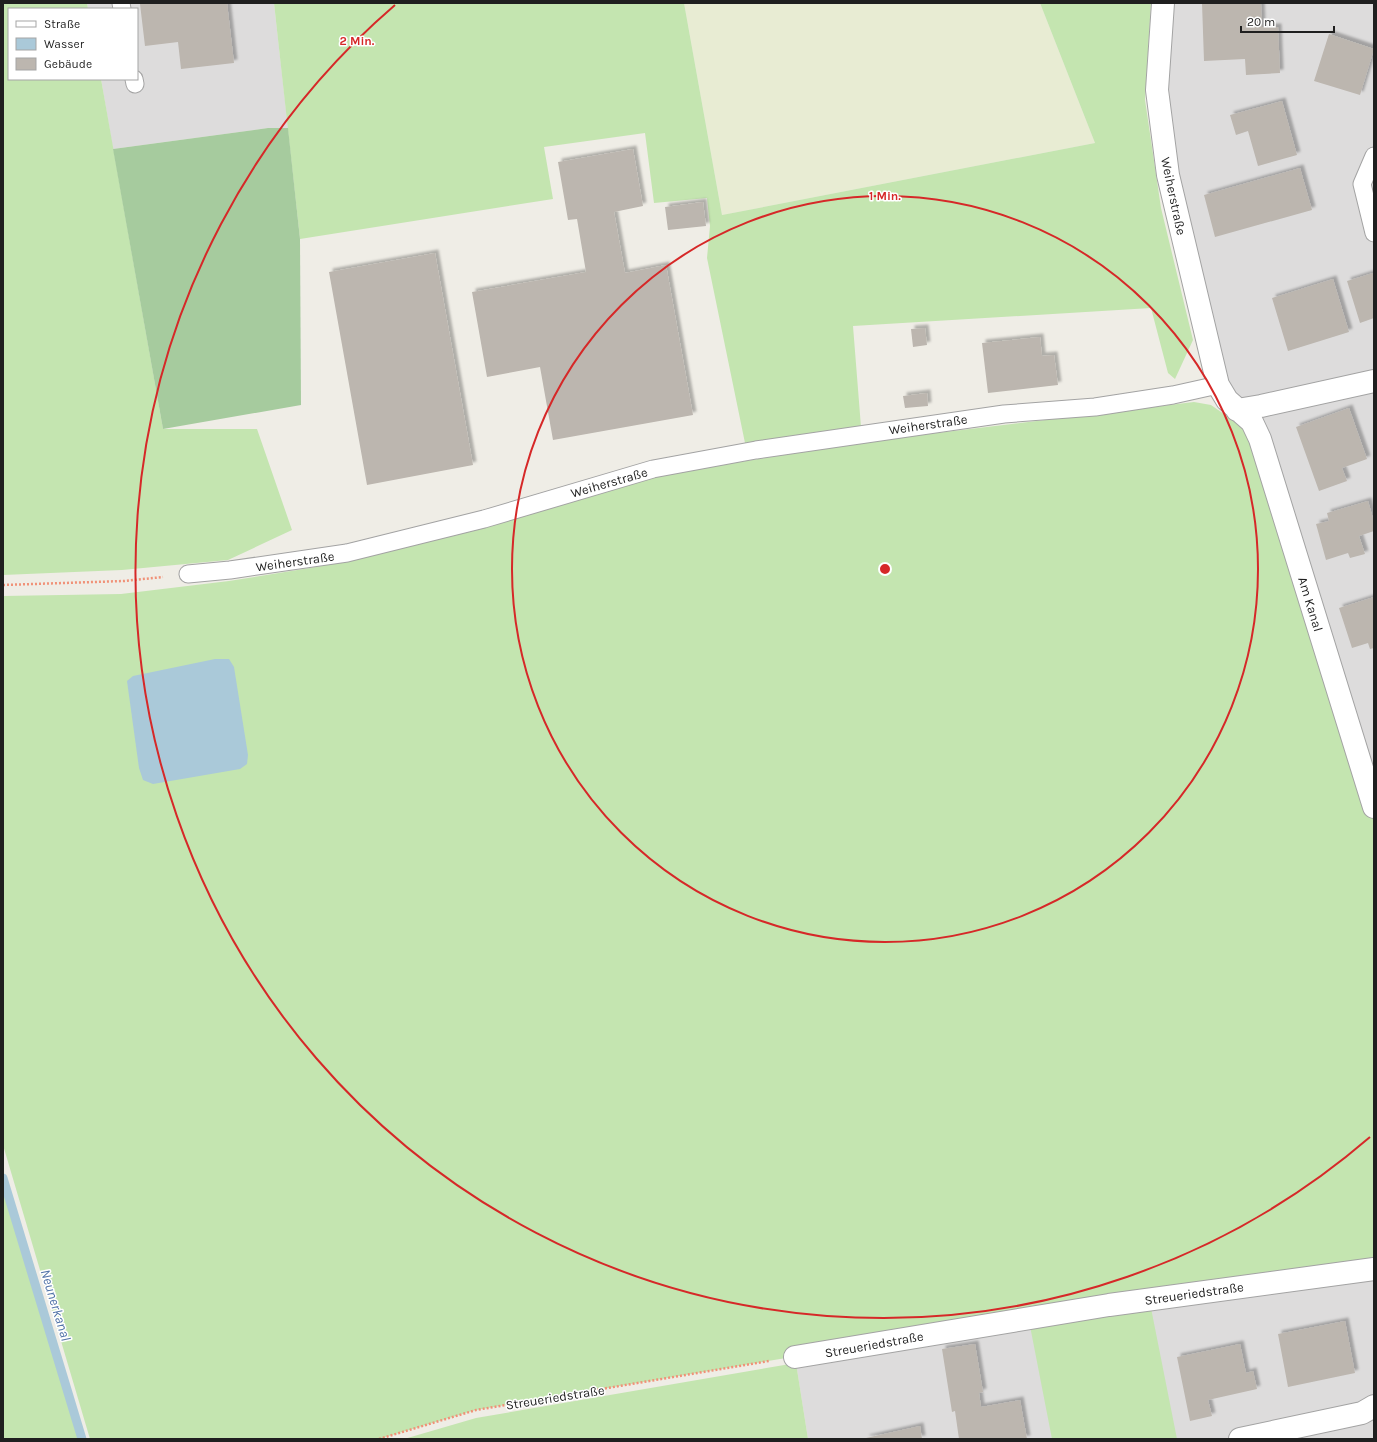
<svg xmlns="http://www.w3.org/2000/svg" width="1377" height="1442" font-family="Karla,sans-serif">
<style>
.residential{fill:#dddcdc}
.farmland{fill:#e8ecd3}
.grass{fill:#c4e5b0}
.forest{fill:#a6cb9e}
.water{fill:#aac9d9}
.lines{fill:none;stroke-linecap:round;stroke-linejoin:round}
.stream{stroke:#aac9d9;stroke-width:9}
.building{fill:#bcb6af;filter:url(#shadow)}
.lane-casing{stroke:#a3a3a3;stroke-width:19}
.street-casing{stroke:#a3a3a3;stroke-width:24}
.path{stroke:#f09177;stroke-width:2.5;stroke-dasharray:2 2;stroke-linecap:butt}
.lane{stroke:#fff;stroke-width:17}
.street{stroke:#fff;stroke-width:22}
.ring{fill:none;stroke:#d62828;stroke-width:2}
.labels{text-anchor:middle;stroke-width:3;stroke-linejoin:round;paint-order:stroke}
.street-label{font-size:13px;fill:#1f1f1f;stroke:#fff}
.water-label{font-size:14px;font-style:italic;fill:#5274a8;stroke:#fff}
.centre{fill:#d62828;stroke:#fff;stroke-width:2}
.ring-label{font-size:12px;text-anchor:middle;font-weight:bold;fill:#d62828;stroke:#fff;stroke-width:3;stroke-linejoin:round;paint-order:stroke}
</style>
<defs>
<filter id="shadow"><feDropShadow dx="3.5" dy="-3.5" stdDeviation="1" flood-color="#0004"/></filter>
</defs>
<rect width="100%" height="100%" fill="#efede6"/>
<path class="residential" d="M87,3H274L288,128H268L113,149L101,79H137V9H88Z
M1173,3H1374V807L1225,377L1168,175L1158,75Z
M1374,1269V1439H808L795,1357Z"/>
<path class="farmland" d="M684,3H1040L1095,143L722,215Z"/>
<path class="grass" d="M3,3H87L88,9H9V79H101L163,429H257L292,530L228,560L122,570L3,575Z
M274,3H684L722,215L1095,143L1040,3H1151L1145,100L1161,208L1193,340L1175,379L1168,373L1151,308L853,326L861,427L745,443L707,258L710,226L707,198L654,203L645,133L544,147L553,199L300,239Z
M1194,402L1211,405L1260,439L1374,800V1269L906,1338L476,1410L379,1439H90L3,1145V596L121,594L229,581L322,566L347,553L653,469L740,462L862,442Z
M3,1189L75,1416L80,1439H3Z
M1151,1308L1177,1439H1052L1030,1326Z
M796,1363L808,1439H404L476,1418Z"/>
<path class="forest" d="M268,128H288L300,239L301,405L163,429L113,149Z"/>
<path class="water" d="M215,659H229L234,667L248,755L247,764L240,769L153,784L143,780L139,768L127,681L133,676Z"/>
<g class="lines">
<path class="stream" d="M3,1178L82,1439"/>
</g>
<path class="building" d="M147,3H227L234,63L181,69L178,42L145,46L140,4Z
M1202,3H1261L1262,27H1278L1280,73L1246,75L1245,59L1204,61Z
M1329,34L1374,49L1360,95L1314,81Z
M1282,101L1297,155L1258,166L1248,131L1236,135L1230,115Z
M633,149L643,206L614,212L625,273L666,265L693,415L553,440L540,367L487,377L472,292L586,272L577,219L568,220L558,162Z
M1300,168L1312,210L1215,237L1204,195Z
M703,202L706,226L668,230L665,207Z
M435,253L473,465L367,485L329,272Z
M1373,273L1374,318L1360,323L1347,281Z
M1333,279L1349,332L1288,351L1272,298Z
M925,328L927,345L913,347L911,329Z
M1040,337L1042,356L1054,355L1058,385L988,393L982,343Z
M927,393L928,406L905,408L903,396Z
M1349,408L1367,459L1342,468L1347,481L1319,491L1296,427Z
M1368,501L1374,522V531L1359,536L1365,554L1350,558L1348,553L1326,560L1316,524L1329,521L1327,513Z
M1374,597V648L1370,649L1368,643L1352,648L1339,608Z
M1345,1321L1355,1373L1288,1387L1278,1334Z
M975,1344L983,1392L979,1393L981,1407L1020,1400L1027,1439H959L955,1411L952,1412L942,1349Z
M1240,1344L1246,1373L1253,1371L1257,1389L1208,1400L1212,1416L1190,1421L1177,1357Z
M920,1426L922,1439H866V1438Z"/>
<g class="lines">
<g class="lane-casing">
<path id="lane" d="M121,3L122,9
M134,79L135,84
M1374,156L1362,184L1374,233
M188,574L230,570L347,553L484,519L653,469L756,450L1004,414L1095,407L1173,395L1218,385"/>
</g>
<g class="street-casing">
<path id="street" d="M1163,3L1157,90L1168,175L1218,385L1227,400L1252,422L1260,439L1374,807
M1237,410L1261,406L1374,381
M795,1357L1109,1305L1374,1269
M1240,1439L1362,1413L1374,1406"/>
</g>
<path class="path" d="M3,585L124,581L163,577
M379,1439L476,1410L769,1361"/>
<use href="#lane" class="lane"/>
<use href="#street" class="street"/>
</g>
<g class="ring">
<circle cx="885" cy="569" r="373"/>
<path d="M1370 1137A747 747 0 0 1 395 5"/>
</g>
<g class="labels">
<g class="street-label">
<text transform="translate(1174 196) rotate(78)" y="5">Weiherstraße</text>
<text transform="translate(928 424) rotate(-8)" y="5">Weiherstraße</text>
<text transform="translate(609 482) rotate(-16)" y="5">Weiherstraße</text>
<text transform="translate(295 561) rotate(-8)" y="5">Weiherstraße</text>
<text transform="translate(1311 604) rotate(73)" y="5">Am Kanal</text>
<text transform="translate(1194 1293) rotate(-8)" y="5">Streueriedstraße</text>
<text transform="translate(874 1344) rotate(-10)" y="5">Streueriedstraße</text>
<text transform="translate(555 1397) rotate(-9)" y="5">Streueriedstraße</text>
</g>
<g class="water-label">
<text transform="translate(56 1305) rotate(73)" y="5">Neunerkanal</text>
</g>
</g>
<circle cx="885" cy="569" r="6" class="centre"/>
<g class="ring-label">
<text x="357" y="45">2 Min.</text>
<text x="885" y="200">1 Min.</text>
</g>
<rect width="1377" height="1442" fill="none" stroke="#1f1f1f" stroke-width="8"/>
<rect x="8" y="8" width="130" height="72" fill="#ffffff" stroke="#a5a5a5"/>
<rect x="16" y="21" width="20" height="6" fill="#ffffff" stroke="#a5a5a5"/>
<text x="44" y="28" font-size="12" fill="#1f1f1f">Straße</text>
<rect x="16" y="38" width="20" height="12" fill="#aac9d9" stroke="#a5a5a5"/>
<text x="44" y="48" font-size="12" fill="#1f1f1f">Wasser</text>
<rect x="16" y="58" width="20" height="12" fill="#bcb6af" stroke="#a5a5a5"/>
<text x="44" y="68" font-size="12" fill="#1f1f1f">Gebäude</text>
<path d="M1241 26v6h93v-6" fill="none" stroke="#1f1f1f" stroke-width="2"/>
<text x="1247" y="26" font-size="12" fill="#1f1f1f" stroke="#ffffff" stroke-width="3" paint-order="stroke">20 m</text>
</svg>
